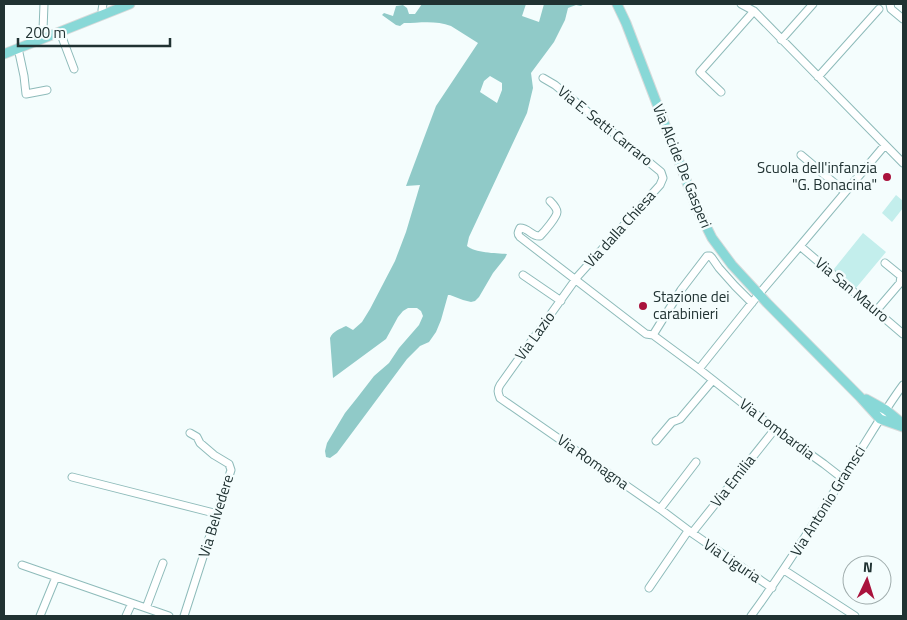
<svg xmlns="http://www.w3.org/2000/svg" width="907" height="620" font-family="'Titillium Web',sans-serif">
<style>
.green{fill:#c3eeec}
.forest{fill:#90cac8;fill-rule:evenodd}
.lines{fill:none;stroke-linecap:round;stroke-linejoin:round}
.minor-casing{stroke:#8ebbba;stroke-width:9}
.major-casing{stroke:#d7dada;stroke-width:11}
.minor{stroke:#fff;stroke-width:7}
.major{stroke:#88d8d7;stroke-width:9}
.poi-dot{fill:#a9123c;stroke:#f4fdfd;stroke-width:2}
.labels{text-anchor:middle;stroke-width:5;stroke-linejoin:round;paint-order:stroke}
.street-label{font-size:15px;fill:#203232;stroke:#f4fdfd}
.poi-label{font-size:15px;fill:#203232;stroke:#f4fdfd;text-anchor:end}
</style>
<rect width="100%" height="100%" fill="#f4fdfd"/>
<path class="green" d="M896,195L903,201V208L892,222L882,213Z
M863,233L886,252L856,288L834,269Z"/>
<path class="forest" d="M422,4H526L522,16L539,22L544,4H584L581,6L576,5L568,8L565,20L554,42L531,73L533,88L527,113L469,237L467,246C475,253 495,253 507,254L505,258L493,273L479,297L475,301L471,302L463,300L450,295H448L441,320L436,332L429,342L420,346L407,359L337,453L330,458L326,457L325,451L327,443L345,413L357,398L374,376L389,363L399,348L419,325L423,316L421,311L417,308H408L403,311L398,317L386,339L333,378L330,338C333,331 340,329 346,326L353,330L362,322L370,309L395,261L406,232L420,185L406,186L436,106L478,43L451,26C436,20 419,23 404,23L400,26L396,25L382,15L384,13L393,16L396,6L403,5L407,8L409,14H415ZM490,76L502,83V90L497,103L480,92L484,81Z"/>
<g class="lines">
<g class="minor-casing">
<path id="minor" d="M44,4L43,30L45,38
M103,4L102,10L104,14
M741,4L754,11L903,163
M890,4L891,9L903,19
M60,32L74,69
M781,40L813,4
M18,48L24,76L26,94L47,90
M818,77L879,9
M543,78L555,85L661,172L663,178L660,185L578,276L500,385C497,390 498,393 500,398L660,509L692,533L772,588
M721,92L700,72L754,11
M801,155L845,192
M550,201C553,204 557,208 557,212C557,217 544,232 540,236C532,237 529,228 520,228C518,232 517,234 520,237L646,334L653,335L699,369L775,429L824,464L842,478
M800,246L903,334
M523,275L561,301
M876,311L900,283L901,276L885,263
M653,335L681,290L707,256H710L712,258L719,268L735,286L752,303
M699,369L759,294L800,246L885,145
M656,441L672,422L680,419L713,380
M72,477L218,514
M660,509L696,462
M692,533L775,429
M22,565L169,616
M784,570L855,616
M649,588L688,531
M146,608L163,563
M40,616L56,577
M126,616L131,605
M184,616L231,470L229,464L214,455L200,443L197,437L190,433
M751,616C789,564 822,510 857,456C872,432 886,408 903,385"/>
</g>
<g class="major-casing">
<path id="major" d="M617,4L626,23L696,206L712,238L732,265L767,303L860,397L880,419L903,427
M4,54L130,4
M866,399L886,410L903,424"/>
</g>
<use href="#minor" class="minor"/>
<use href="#major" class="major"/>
</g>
<g class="poi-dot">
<circle cx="887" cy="177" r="5"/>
<circle cx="643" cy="306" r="5"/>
</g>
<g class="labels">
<g class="street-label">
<text transform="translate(605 126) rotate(39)" y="5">Via E. Setti Carraro</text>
<text transform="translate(682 166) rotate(68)" y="5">Via Alcide De Gasperi</text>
<text transform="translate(620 229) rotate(-48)" y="5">Via dalla Chiesa</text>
<text transform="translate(852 290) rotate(40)" y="5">Via San Mauro</text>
<text transform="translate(535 336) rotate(-54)" y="5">Via Lazio</text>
<text transform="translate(777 429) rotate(37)" y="5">Via Lombardia</text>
<text transform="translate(593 462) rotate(35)" y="5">Via Romagna</text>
<text transform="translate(733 481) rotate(-52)" y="5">Via Emilia</text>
<text transform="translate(828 501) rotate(-58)" y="5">Via Antonio Gramsci</text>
<text transform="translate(216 516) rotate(-73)" y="5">Via Belvedere</text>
<text transform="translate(732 561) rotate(34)" y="5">Via Liguria</text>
</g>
<g class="poi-label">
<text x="877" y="173">Scuola dell'infanzia<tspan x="877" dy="17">"G. Bonacina"</tspan></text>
<text x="653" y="302" text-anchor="start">Stazione dei<tspan x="653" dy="17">carabinieri</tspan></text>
</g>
</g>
<rect width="907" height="620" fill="none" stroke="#203232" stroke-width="10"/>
<g transform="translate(867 580) rotate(4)"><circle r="24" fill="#f4fdfd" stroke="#9facac"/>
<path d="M0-4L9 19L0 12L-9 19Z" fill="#a9123c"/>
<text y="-8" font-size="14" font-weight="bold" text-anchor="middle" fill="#203232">N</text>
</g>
<path d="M18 38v8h152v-8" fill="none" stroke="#203232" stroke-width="2.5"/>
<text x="25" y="38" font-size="15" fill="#203232" stroke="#f4fdfd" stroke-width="4" paint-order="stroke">200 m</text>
</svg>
